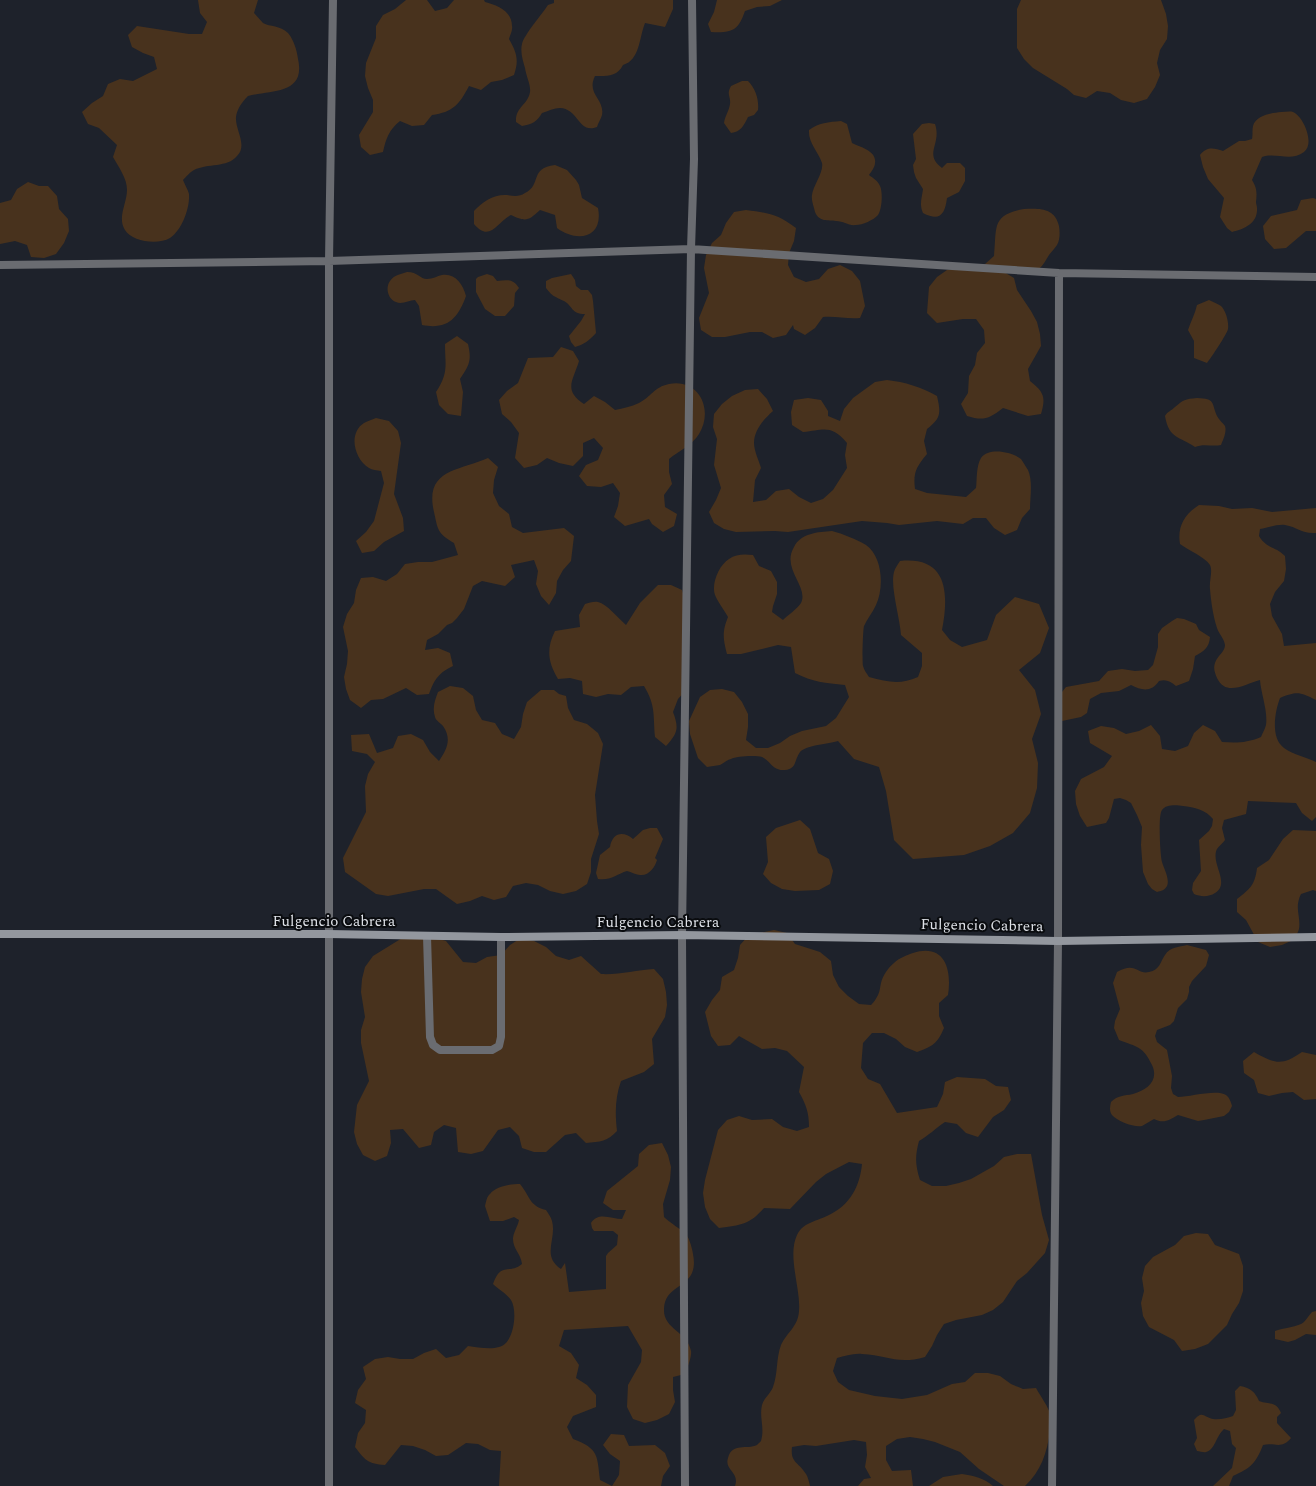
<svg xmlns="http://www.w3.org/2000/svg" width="1316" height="1486" font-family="Spectral,serif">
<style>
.green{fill:#48321d}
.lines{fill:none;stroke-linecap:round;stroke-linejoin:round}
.service{stroke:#6a6c71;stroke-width:8}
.minor{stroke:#6a6c71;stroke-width:8}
.secondary{stroke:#93979e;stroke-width:8}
.labels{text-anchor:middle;stroke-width:4;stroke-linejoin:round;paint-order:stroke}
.street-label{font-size:15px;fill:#dfe2e8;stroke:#0a0c0f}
</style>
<rect width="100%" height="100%" fill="#1e222b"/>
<path class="green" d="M198,0H258L254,13C257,16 260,20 263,23C270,27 280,25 288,33C294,40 297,51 298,59C306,95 271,90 248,96C242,102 237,109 236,117C235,130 248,145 237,156C227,168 208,163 194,170C190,172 186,177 183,180C185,185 188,190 189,194C190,208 182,230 170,238C158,245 132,242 125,230C117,218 127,203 127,190C127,178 119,168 113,157L117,145L99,128L88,124L82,112L92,103L103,96L108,84L120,79L133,81L157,69L154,57L143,53L132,47L128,35L137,26L189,34H202L207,22L200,13Z
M406,0H427L435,11L447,8L454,0H484L485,2C497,5 512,11 512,26C513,30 510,35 509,39C517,53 519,60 514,75L502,80L491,82L481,90L469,86C459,105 453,112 432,115L424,125L412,126L400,121C389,130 386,138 383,152L370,155L361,147L359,135L373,112V100L368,88L365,76L366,63L376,38V26L383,15L395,9Z
M554,0H673V9L665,27L645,23C639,38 640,60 623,65C617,77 607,76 595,76C586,94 605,99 602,115C601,119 598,123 597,127C578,134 579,109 560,108C554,108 548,111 542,113C537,122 532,124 522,126L516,122C515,107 528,105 530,92C531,85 526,76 525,68C523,61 520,52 522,44C524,35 542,14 548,5L554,3Z
M717,0H782L770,6L757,7L745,11C738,31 732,33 711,32L708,24L714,12Z
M1021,0H1161L1166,14L1168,26L1167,39L1160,50L1157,63L1160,75L1155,87L1147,99L1134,103L1121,100L1110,93L1097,91L1086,98L1074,95L1067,89L1033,68L1024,59L1017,48V9Z
M742,81H748C756,89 759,100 758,110L754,115L748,117C744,125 741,132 731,133L724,123C725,116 729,111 730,104C731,96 726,95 731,86Z
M1281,112C1285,112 1290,111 1293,112C1304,117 1315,144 1304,152C1291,162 1275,152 1262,157L1252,180C1257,188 1257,193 1256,202C1256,204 1257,206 1257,208C1258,223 1245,229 1232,232L1227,228L1220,217L1224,198L1208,179L1203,167L1200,155C1207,146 1214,148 1223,151L1239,141H1245L1252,139C1253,134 1252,130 1253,126C1256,115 1272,113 1281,112Z
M841,121L847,124L852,143C860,147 877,151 875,163C875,167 871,172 869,175C873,178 878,181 880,186C883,192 882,209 878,215C874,220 862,225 856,225C848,226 844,221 836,221C828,220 819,222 815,212C814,207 811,200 812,195C813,186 824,172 822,163C818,151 808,143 809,130C818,123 829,122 841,121Z
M929,123L935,124C942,144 923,154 942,168L947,163H960L965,168V181L959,192L947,198C945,214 940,222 923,213C919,204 922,198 923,189L916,178L914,172L913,165L916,159L913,134L922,124Z
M555,165L567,170L576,180L579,185L582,198L598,208C604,238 577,243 557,228L555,215L540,210C528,221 526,222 511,215C497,222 490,243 474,224V211C482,202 494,194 507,195C514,196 519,197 525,193C542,185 529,168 555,165Z
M28,182L39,186H48L57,196L59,209L68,219L69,231L64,243L56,254L44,258L31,257L27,245L15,241L0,244V203L11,200L17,189Z
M1313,198L1316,199V231H1306L1286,248L1274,249L1265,239L1263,226L1271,216L1297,210L1301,200Z
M1024,209C1040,208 1055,208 1059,226C1060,232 1060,240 1057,245C1055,248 1052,251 1049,255C1043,265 1043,266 1033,274L1004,272L1014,278L1017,290L1031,311L1037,322L1040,334L1041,346L1028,369L1030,381C1044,392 1046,397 1041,414L1028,416L1003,408C989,419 983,421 967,416L961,404L968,393L969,376L975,365L977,353L985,343L984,330L976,319H963L937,323L927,313L929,287L937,277L947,270L973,267L985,264L994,256C997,227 991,215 1024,209Z
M746,210C769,213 777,214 796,228L794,241L789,253L788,265L794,277L806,282L819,279L828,269L840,265L852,271L860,281L865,306L860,318C847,319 836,316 823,317L815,328L805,335L794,329L793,325L786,335L773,338L762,332H750L725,337H712L701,330L699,318L709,293L704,268L706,255L712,243L721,235L726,223L734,212Z
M407,272C418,272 420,279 427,279C433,279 437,276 442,275C455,273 463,284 466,296C458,318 448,330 422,325L419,306L415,300C409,300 402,305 396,302C388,299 385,288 390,281C394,275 401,274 407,272Z
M487,274L493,276L497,281C506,280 513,278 519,288L515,293L514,306L505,316H495L485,309L476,292V279L478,277Z
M571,274L575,280L576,286L581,290H588L592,295L593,301L596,333C590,340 583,345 575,347L571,342L569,336L581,321L585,314C571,314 573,306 564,301C554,296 553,297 546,288V281L552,278Z
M1209,300C1213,302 1218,304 1221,306C1226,311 1229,322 1228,329C1227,334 1211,358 1207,363L1194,358V341L1188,330C1191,321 1195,314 1197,305Z
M457,336L468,344C472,361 469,365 460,379L463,392L461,416L448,414L439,405L436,392C449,372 445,365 445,344Z
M561,347L573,351L579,361C573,381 563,390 584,404L594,396L605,402L615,410C623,408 631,407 639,403C651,397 654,387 669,384C699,378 714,410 699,434C692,445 679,451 669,459V472L672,484L664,495L665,507L677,514L674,526L663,532L652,524L649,519L625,526L614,517L618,506L620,493L613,483L601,487L587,486L579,476L586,465L598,460L603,448L594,438L583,443V456L573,466L559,463L547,458L537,465L524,468L515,458L519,433L511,422L502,414L499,400L507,391L518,383L528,358L553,357Z
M887,380C905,382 921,387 937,396C941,413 941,418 927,429L924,441L927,454C916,467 913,473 915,489L927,493L966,497L976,488C977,480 976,466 981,458C989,447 1012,452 1021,459C1023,462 1026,467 1028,470C1033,481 1030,497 1030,509L1022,518L1017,530L1005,535L994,528L986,518H973L963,524L937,521L899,525L887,523L862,521L788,532L775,531L736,532L724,529L714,523L709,512L716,500L721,488L714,465L717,439L713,427L714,414L722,404L732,396L745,390L758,389L767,399L773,411C764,419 754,430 754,443C754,451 759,461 761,468L755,480L753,502L766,500L776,491L789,489L799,497L811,503L823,499L833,490L847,468L845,455L847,443C831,424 824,430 803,432L792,425L791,412L794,400L808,398L821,400L828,411V416L840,421L844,409L853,398L875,382Z
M1197,398C1216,399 1211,402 1217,416C1219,420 1223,423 1225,426C1227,432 1223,440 1221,445C1212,447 1204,443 1195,447C1179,436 1169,439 1165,416C1168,411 1171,411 1175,407C1183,400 1185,399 1197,398Z
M376,418L389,421L398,431L401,443L394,494L403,518L404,531L384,542L374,551L362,553L356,541L366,532L374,521L384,483L381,471C377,470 372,470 369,468C354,459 348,433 364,423C367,421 372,420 376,418Z
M488,458L498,467L494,480L493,493L499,506L509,514L512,527L523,533L564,528L574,536L571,561L563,570L557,581L556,593L549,605L541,596L536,584L538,571L534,560L511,565L515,577L505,586L482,581L473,586L464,609L457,618L452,623L447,625L438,634L427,640L425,650L438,648L450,653L453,666C439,673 435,678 429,694L417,695L406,688L383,699L371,700L361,708L350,700L346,689L344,677L347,664L348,651L343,627L347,614L354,603L356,590L361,578L373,577L386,581L397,574L405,564L418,562H432L458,555L454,543C437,533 438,530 434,512C424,469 459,471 488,458Z
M1199,505L1219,506L1232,509L1252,508L1272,512L1316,508V533C1301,534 1298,527 1285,525C1277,524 1268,528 1260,529L1259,536C1267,549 1275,546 1285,556L1286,569L1284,581L1275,592L1270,604L1272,616L1282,634L1284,646L1316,643V700C1300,692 1297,691 1280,698C1275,711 1270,738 1284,748C1294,755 1306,757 1316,762V817L1312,821L1302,813L1296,803L1248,801L1246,814L1224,820L1222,828L1225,840C1223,843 1219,846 1217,849C1210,863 1231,883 1215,893C1209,897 1201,897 1194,894L1192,890L1193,883L1201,871L1199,840L1209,831L1212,826L1213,819C1206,810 1194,807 1183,806C1177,805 1166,804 1162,810C1158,814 1160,855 1162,862C1164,869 1170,879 1167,886C1165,890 1161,891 1157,892L1152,889L1148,884L1143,872L1141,845L1142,827L1137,815L1131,803L1126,800L1120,798L1114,799L1109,818L1106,823L1087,827L1080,816L1076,804L1075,791L1081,779L1104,767L1112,756L1090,743L1088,731L1101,726L1114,728L1126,734L1139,731L1151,725L1160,736L1162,749L1175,751L1188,746L1194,733L1203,725L1215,731L1222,742C1236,743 1247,743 1261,737C1262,734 1265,729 1266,725C1268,711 1261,694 1260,680C1245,684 1226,697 1217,678C1215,673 1213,668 1215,663C1217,656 1225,652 1225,645C1224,638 1219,634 1217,628C1213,616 1211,601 1210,589C1209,581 1213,572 1210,565C1205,557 1188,550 1180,544C1177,526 1185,514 1199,505Z
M832,531C843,534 856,539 866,545C883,557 884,588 876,605C873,612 867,619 864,626C863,629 862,662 863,666C864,670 867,674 869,677C888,682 900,685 918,677L922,666V653L901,635C900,618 890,587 894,572C895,568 898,564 900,561C948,556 949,594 942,630L950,640L962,647L987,640L996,615L1015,597L1039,604L1049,628L1040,653L1019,670L1035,690L1041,714L1032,739L1038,763L1037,788L1030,813L1013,833L990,846L964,855L913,859L894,840L886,791L879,767L854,759L838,741C829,744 806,745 800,752C794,760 797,769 785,770C772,771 771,761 762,757C756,755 736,756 731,759C727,760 724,763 720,765C716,766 711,766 707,767L698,758L690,734L689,721L700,697L710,690L722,689L734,692L742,702L748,714V727L746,740L756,748H768L780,743L790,736L802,731L826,726L836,718L849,697L845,685C825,683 813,682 795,673L791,647L778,645L741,654H727C723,638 722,632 728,617C724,610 718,602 715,595C711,584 719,565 729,559C736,554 744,554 753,555L759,566L771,571L777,582V594L773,606L772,612L783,620C787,616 798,608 801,603C809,586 781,569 794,547C801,533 818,532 832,531Z
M658,585H671L682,590L690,614L688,627L682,638L687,689L678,699L673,712C679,728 678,733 666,746L655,737C653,715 656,706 644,686L631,687L621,695L608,694L596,697L583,694L582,681L570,678L558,679C548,662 546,649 555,631L580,627L579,615L585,604C589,603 594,601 598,602C607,604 618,618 626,625L640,603Z
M1177,618L1184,619L1196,624L1199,630L1210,637C1209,648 1204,651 1195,656L1193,669L1189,681L1176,686C1170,681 1166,679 1159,681C1152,692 1142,691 1131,685L1119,691L1101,693L1090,699L1087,713L1081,717L1062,721L1058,716L1062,692L1066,687L1099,681L1108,671L1122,669L1135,671L1148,670L1153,665L1158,647V634L1162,628L1172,621Z
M450,686L463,688L473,696L476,710L482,720L495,723L502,734L514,739L521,727L523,714L527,702L541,690H554L559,694L566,696L568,708L574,720L587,724L598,733L603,744L595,795L597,821L599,834L591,859V872L587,884L576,891L563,894L550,891L538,885L526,883L513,886L506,897L494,900L482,896L470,901L457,904L436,889H424L388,896L376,894L345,872L343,858L366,812L365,786L368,774L375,762L367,754L352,751L351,735L369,734L377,753L393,748L398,736L411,734L423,740L430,752L439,761C447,749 452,739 443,726C441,723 436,721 435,717C432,708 435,700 438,692Z
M800,820L810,829L818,853L829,859L833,871L830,884L819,890L795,891L782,889L771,883L763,874L768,862L766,837L776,828Z
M650,828H657L663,839L655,858L657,860C655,867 649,876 640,875C637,875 631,872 627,871C617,874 610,881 598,879L596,873L600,855L610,847C612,833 623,830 633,839L643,830Z
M1293,830L1316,831V891L1313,890L1301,894C1294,908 1301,916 1299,929C1298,933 1295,937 1293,940L1282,945L1270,947L1258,942L1246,920L1237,912V899C1250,889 1255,885 1257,868L1269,860L1283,839Z
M774,930L787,933L795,944L820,952L831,961L833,975L839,987L848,996L859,1004L871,1005C874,1002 876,999 878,995C880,991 880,987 881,983C883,975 888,968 894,963C899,958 907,955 913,953C945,943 952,970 948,995L939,1003V1016L944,1028C937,1044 933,1046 917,1052L905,1047L896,1039L884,1033H872L863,1043L861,1068L868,1079L880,1084L897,1113L937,1107L943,1094L945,1082L957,1077L985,1079L996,1086L1008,1087L1011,1100L1004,1110L993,1117L978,1137L966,1133L957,1124L945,1122C936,1128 928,1136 919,1141C915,1156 915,1164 920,1180L932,1186H946L959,1183L971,1179L994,1166L1004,1157L1017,1154H1031L1042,1215L1049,1240L1045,1253L1027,1273L1017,1281L1003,1302L993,1310L982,1315L956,1320L944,1324L937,1335L932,1346L925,1357C897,1365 887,1355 862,1354C854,1353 845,1356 837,1358L833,1371L838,1382L849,1390L875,1396L902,1399L927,1395L952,1384L965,1382L975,1373H988L1000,1376L1011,1384L1023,1389L1036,1388C1041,1397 1048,1406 1051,1416C1052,1420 1050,1427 1050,1431C1047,1453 1041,1471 1025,1486H1004L979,1469L960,1452L935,1442L923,1439L910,1437L897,1439L886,1446V1460L892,1471L911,1470L913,1486H858L864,1479L871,1478L865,1467L867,1455L866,1442L854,1440L816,1446L804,1445L792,1447C790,1463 799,1462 806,1474C808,1477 809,1482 810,1486H735C740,1472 724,1470 728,1458C732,1442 747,1450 757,1445C758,1444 760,1442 761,1441C765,1427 759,1418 762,1405C764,1398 771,1393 773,1387C778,1374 776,1358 781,1345C787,1332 798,1327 799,1311C801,1289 787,1256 797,1235C803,1222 818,1221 829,1215C850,1205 860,1186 862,1164L849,1162L826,1174L816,1182L790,1209L764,1208C749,1225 741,1225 719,1228L710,1219L705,1207L703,1193L705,1180L718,1130L727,1120L739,1116L752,1120L772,1119L783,1127L797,1131L809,1127C809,1112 806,1105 799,1092L804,1067L787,1051L775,1048L762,1049L739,1036L730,1045L718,1046L711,1036L705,1012L712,1000L720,990L722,977L734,970L738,958L740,945L749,935Z
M407,935L433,937L446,941L463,962L476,963L487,957L501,955L510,945L521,938L534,941L546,947L556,956L569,960L581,956L601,974C619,975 636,970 654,969L663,979L666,992L667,1005L665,1017L652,1039L654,1064L644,1072L621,1081C615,1098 615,1113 617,1131C608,1141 600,1142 586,1143L576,1133L565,1135L546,1152H534L522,1148L519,1136L510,1127L498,1130L483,1151L471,1154L458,1152L456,1128L444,1125L434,1132L431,1145L419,1148L403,1129L390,1130L391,1143L387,1156L375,1161L363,1155L357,1144L354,1132L357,1105L369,1081L361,1043V1030L365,1017L361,992L362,979L365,967L373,956Z
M1187,945L1206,950L1209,955L1206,966L1192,981L1189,987V992L1187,999L1178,1008L1174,1021L1170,1025L1157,1030L1155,1036L1157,1042L1167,1050L1172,1076L1171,1088L1173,1094L1178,1097C1190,1097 1216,1089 1226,1095C1229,1097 1231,1102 1232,1106L1229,1112L1224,1116L1204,1120L1198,1121L1178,1115C1169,1120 1164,1124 1154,1119C1150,1121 1146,1124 1142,1126C1135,1128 1117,1121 1112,1115C1109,1111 1110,1106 1111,1102C1118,1095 1124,1096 1133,1094C1148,1090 1159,1080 1152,1065C1143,1046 1137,1047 1119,1040L1114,1028L1115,1021L1120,1009L1113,983L1117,972C1136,961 1137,975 1149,972C1160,970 1160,962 1165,955C1170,947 1179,947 1187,945Z
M1254,1052C1275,1064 1282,1066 1302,1052L1316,1055V1099L1304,1100L1293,1092L1282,1093L1269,1096L1258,1093L1254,1080L1244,1073L1243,1061Z
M662,1143L668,1155L671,1167L670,1180L663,1204L664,1217C669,1222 682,1230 686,1234C690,1240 692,1248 693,1254C700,1290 665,1281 664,1309C663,1329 688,1332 691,1351C692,1357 687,1368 685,1374L673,1377V1390L675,1402L669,1414L657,1420L645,1423L633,1419L627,1407L628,1385L641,1362L642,1350L628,1326L564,1330L559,1346L571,1353L579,1365L576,1378L587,1385L596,1395V1407L573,1416L567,1427L573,1439C599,1449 597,1455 600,1480L612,1486L619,1475L620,1461L610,1454L603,1445L611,1434L624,1435L629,1446L655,1445L665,1453L670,1466L663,1476L661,1486H499L501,1451L490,1450L478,1444L466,1443L448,1455L436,1456L425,1450L413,1446L401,1445L385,1465C368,1464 365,1460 355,1447L358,1433L365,1423L366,1410L355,1403L358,1390L366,1379L363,1367L375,1359L388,1357L400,1359H413L424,1353L436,1349L446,1358L459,1355L468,1346C477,1347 490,1350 499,1347C514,1344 518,1311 511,1300C507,1294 498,1289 493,1284C501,1261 509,1275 522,1264C521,1254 513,1249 513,1239C513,1233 518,1226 519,1220L514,1217L503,1221H490L485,1206C486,1202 487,1196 490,1194C496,1186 511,1184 520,1184C530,1196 529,1206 546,1210C548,1213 551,1217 552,1221C557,1239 541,1256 561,1269L565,1263L569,1292L606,1289V1256L608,1253L617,1245L618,1235L613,1231H594L592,1228L591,1223C598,1211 612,1219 622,1219L626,1210H613L603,1203L607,1191L638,1166L639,1154L649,1145Z
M1196,1233L1208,1234L1215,1245L1239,1254L1243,1266V1291L1239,1303L1232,1314L1227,1325L1208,1344L1195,1349L1182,1351L1174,1340L1149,1327L1143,1316L1141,1303L1144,1291L1142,1278L1145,1266L1153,1257L1175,1245L1184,1236Z
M1316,1311V1335L1306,1334L1295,1340L1288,1342L1275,1339V1331C1282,1328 1299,1327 1304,1322C1307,1319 1309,1315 1312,1312Z
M1240,1386C1251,1388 1255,1392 1259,1401C1270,1405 1276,1401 1281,1413L1277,1417V1423L1291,1438C1281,1450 1275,1442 1263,1445C1256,1463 1251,1468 1233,1476L1229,1486H1213L1232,1468L1236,1448L1232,1444L1230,1431L1224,1429C1216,1436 1215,1450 1206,1452C1204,1453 1200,1451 1197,1451L1194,1444L1197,1438L1194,1420C1203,1410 1203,1417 1213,1419C1220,1420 1227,1418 1233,1416L1236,1410L1235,1391Z
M962,1474C974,1476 984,1478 993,1486H929L943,1477Z"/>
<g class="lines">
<path class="service" d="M427,936L430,1037L433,1045L440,1050H492L499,1046L501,1037V937"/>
<path class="minor" d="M0,265L329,261L691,249L1059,273L1316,277
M329,1486V261L333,0
M685,1486L682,935L691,249L694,159L692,0
M1052,1486L1058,941L1059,273"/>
<path class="secondary" d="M0,934H328L501,937L682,935L1058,941L1316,937"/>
</g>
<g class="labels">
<g class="street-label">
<text x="334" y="926">Fulgencio Cabrera</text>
<text x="658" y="927">Fulgencio Cabrera</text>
<text transform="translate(982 925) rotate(1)" y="5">Fulgencio Cabrera</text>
</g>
</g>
</svg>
